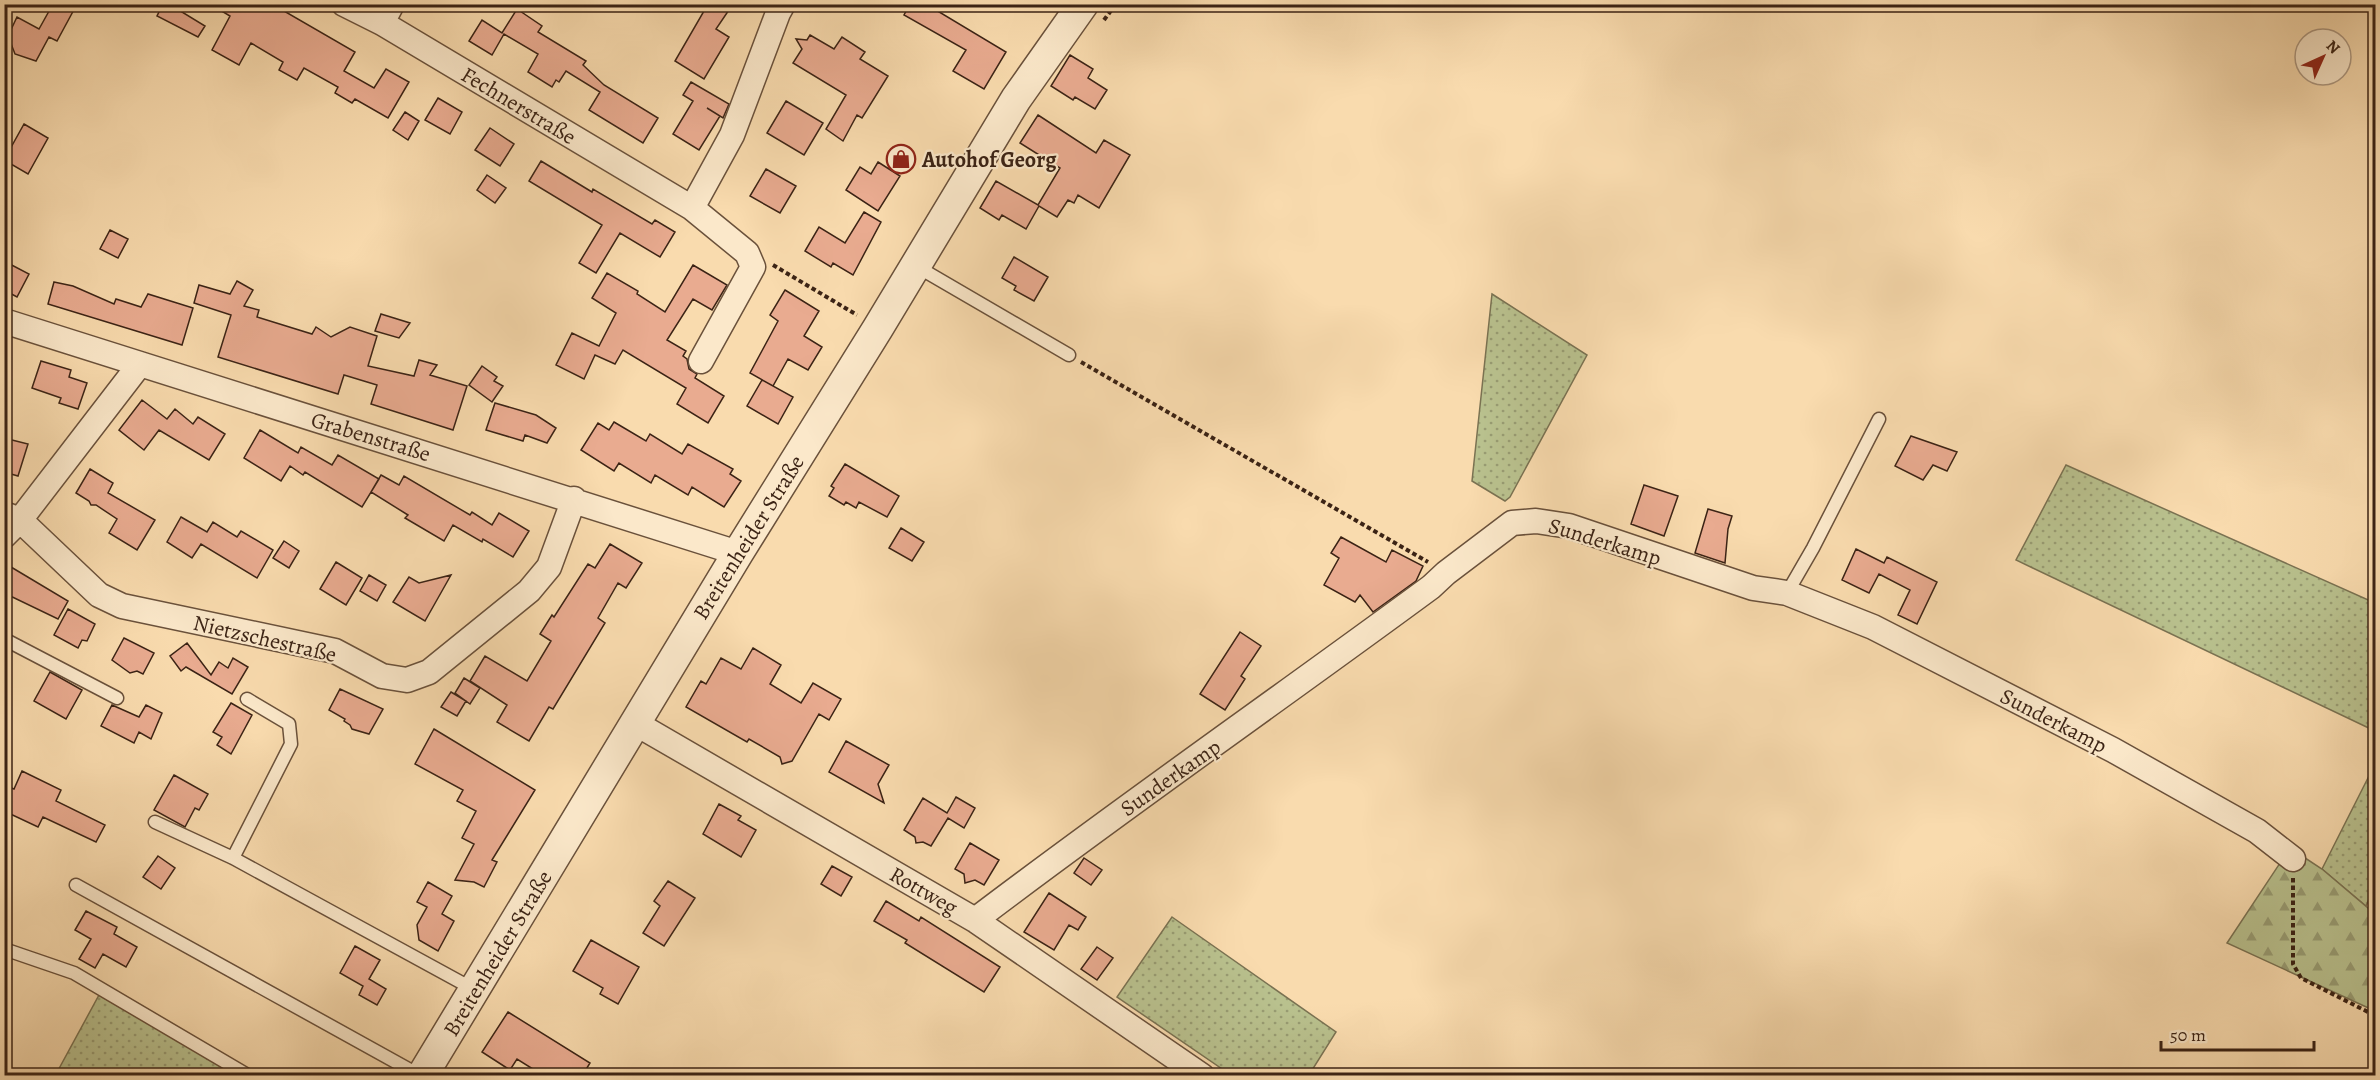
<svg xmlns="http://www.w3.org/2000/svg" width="2380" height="1080" font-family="Alegreya,serif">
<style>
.grass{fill:url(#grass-dots);stroke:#7a7252;stroke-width:1.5}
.forest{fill:url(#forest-firs);stroke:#7a7252;stroke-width:1.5}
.building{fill:#e9ab90;stroke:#3b2315;stroke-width:1.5}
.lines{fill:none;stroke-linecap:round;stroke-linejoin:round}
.service-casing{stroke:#6a513b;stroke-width:15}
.minor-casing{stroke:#6a513b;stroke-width:27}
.tertiary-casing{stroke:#6a513b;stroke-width:33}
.path{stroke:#3b2315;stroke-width:4;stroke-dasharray:4.5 3;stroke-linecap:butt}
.service{stroke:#fbe8ca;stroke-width:12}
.minor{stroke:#fbe8ca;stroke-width:24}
.tertiary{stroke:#fbe8ca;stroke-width:30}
.labels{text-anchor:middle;stroke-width:4.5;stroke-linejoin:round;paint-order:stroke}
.street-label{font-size:22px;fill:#3b2315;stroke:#fbe8ca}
.poi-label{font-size:22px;font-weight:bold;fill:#3b2315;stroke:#fbe8ca;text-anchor:start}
</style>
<defs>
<pattern id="grass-dots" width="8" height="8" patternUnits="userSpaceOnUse" patternTransform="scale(1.5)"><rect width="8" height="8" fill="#b9c18e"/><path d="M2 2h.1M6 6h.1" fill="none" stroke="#989c73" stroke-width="1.8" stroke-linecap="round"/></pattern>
<pattern id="forest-firs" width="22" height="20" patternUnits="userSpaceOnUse" patternTransform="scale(1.5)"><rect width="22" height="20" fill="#b9c18e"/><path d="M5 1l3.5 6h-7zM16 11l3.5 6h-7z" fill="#989c73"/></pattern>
</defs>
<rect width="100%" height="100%" fill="#f9dbae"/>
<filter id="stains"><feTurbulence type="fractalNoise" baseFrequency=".00333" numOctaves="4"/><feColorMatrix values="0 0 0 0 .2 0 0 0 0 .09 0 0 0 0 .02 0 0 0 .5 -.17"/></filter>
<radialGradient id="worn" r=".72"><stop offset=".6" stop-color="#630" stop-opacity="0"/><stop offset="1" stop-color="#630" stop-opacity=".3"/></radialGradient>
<path class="grass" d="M1492,294L1587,355L1510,497L1505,501L1472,481Z
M2066,465L2375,603V731L2016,560Z
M2375,764V885L2366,906L2322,869Z
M1172,917L1336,1032L1309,1075H1231L1117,997Z
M99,995L238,1075L55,1076Z"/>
<path class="forest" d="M2290,848L2322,869L2375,914V1011L2227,943Z"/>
<path class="building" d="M53,4H77L57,41L49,37L36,61L15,54L8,36L17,17L39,29Z
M163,4H169L205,26L198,37L157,16Z
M210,4H272L355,52L344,71L374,88L386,69L409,82L388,118L355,99L352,103L335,93L338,87L304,68L297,80L279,70L283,62L251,43L239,65L212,50L230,16Z
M708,4H733L716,29L729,37L704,79L675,61Z
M910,4H926L1006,52L984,89L953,71L966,50L904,15Z
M517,9L542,26L538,32L586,61L583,65L604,85L658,118L643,143L589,110L600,92L566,71L559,82L556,80L552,87L528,72L538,54L504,34L492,55L469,41L482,20L502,33Z
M810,35L834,49L842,37L865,52L860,59L888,76L862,118L857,115L843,141L826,129L846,95L793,63L802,49L796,39L807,40Z
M1070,55L1093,69L1088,78L1107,90L1095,109L1075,97L1073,100L1051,86Z
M691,82L729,104L723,118L707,108L720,116L699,150L673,134L693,101L683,95Z
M438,98L462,112L450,134L425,120Z
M786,101L823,123L804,155L767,133Z
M405,112L419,121L408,140L393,130Z
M1038,115L1096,153L1104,140L1130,155L1099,208L1078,195L1074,203L1068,200L1057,217L1039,206L1026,229L1002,215L999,220L980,208L996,181L1038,205L1060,168L1020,143Z
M24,124L48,138L28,174L4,160Z
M490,128L514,144L500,166L475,150Z
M541,161L592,192L593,189L652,224L655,220L675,232L660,257L620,233L596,273L579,263L602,225L529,181Z
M878,162L900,176L878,211L846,190L860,167L871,174Z
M766,169L796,186L780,213L750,196Z
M487,175L506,188L495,203L477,190Z
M864,212L881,222L853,275L833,263L831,267L805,251L819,227L845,243Z
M110,230L128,239L118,258L100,249Z
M1014,257L1048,277L1034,301L1014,290L1016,286L1002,278Z
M4,261L29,274L17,297L4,290Z
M693,265L727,285L712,310L693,299L667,340L686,351L683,356L687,359L689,369L697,374L695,378L724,396L708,423L677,404L686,388L623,350L615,364L595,355L584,379L556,365L572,333L599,346L616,313L592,298L607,273L638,291L637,294L665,312Z
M237,281L253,290L244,306L259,310L257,317L312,334L316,327L331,337L350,327L377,336L368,366L414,376L419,360L437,365L430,375L467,386L453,430L371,404L377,385L344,375L338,394L218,357L231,315L194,303L199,285L230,294Z
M54,282L73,286L114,304L116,299L141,307L148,294L193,308L182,345L48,304Z
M785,290L819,311L804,336L822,347L808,370L788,359L773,386L750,373L778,321L770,315Z
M381,314L410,323L399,338L375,331Z
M41,361L71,370L69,377L87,383L78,409L59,403L61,398L32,388Z
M482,366L497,377L494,381L503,386L492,402L469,385Z
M762,380L793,397L778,424L747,406Z
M142,400L167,419L175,409L193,424L198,417L225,434L209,460L159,430L144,450L119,430Z
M495,403L536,415L556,428L547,443L525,435L523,441L486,430Z
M614,422L646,441L650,434L682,454L688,444L733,469L730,474L741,481L724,507L692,487L688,495L655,475L651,483L619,463L614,471L581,450L598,423L609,430Z
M260,430L298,453L301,447L332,465L338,455L379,479L362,507L305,472L303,475L290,466L281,481L244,458Z
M1911,436L1957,452L1947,471L1933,465L1923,480L1895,466Z
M4,438L28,444L18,476L4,472Z
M845,464L899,496L887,517L859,502L856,508L846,502L844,505L829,496L834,488L831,486Z
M90,469L113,483L108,493L155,520L137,550L109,533L117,519L96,505H91L89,501L76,493Z
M381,475L399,485L404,476L470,515L472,512L492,525L499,513L529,531L513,557L483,539L482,542L453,525L444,541L405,518L408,515L371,492Z
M1644,485L1678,496L1664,536L1631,524Z
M1708,509L1732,516L1728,529L1725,563L1695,553Z
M181,517L207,532L213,522L237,537L241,531L273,550L257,578L201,544L192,558L167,542Z
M901,528L924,542L912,561L889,548Z
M1341,537L1386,562L1392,550L1423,566L1416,581L1373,612L1360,595L1355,602L1324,585L1339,558L1331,553Z
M284,541L299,551L289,568L273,558Z
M610,544L642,563L626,588L618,583L598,618L605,623L553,709L549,707L529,741L497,722L507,705L470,681L485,656L527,681L551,641L540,634L552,615L554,617L588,564L595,568Z
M1856,549L1884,563L1887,557L1937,582L1917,624L1898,615L1910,590L1879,574L1869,593L1842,580Z
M336,562L362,578L346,605L320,589Z
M11,567L68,601L58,619L4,593V579Z
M369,575L386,585L377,601L360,591Z
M451,575L425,621L393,602L409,577L419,583Z
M68,609L95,624L87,641L82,640L78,648L54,635Z
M1240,632L1261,646L1241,676L1245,679L1225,710L1200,694Z
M124,638L154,653L143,674L137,671L130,673L112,660Z
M187,643L211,675L219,662L228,668L233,658L248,667L232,694L186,667L181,671L170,656Z
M753,648L781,665L770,684L801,703L813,683L841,699L829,720L819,714L792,761L782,764L780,757L749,739L747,742L686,707L701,681L706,684L721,658L741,669Z
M50,672L82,690L66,719L34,701Z
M464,678L480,688L470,704L455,693Z
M340,689L383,709L369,734L352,729L350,725L344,721L345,719L329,710Z
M451,692L466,701L457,716L441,707Z
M231,703L252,715L231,754L217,745L222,737L213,732Z
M112,705L139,717L146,705L162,713L151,739L139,732L134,743L101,726Z
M434,729L535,790L492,860L497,862L484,887L474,882L455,880L474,844L462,838L476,811L457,801L463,790L415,764Z
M846,741L889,765L878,784L884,803L829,772Z
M22,771L61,790L56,801L105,825L96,842L43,817L38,827L4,811V785L14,789Z
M174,775L208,794L199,810L195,808L185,827L154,810Z
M956,797L975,808L964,828L948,818L931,846L923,842L916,843L915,837L904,830L923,798L947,813Z
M719,804L741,816L738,820L756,830L741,857L703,834Z
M970,843L999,860L984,885L975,880L965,883L964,874L955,869Z
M158,856L175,868L161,889L143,877Z
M1084,858L1102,870L1091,885L1074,873Z
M832,866L852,877L841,896L821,884Z
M668,881L695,898L664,946L643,933L660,906L654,901Z
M428,882L452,896L442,914L454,921L438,951L419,940L417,925L427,907L417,902Z
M1049,893L1086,917L1078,930L1069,925L1054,950L1024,932Z
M886,901L919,921L921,917L1000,967L984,992L905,943L907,940L874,921Z
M86,911L117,927L114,934L137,947L126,967L103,954L95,968L79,959L91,939L75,930Z
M591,940L639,967L618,1004L600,994L603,988L573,971Z
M355,946L380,960L369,979L386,989L377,1005L359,995L363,986L340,973Z
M1097,947L1113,958L1097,980L1081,969Z
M508,1012L590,1063L582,1076H544L517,1059L510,1070L482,1052Z"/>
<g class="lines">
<g class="service-casing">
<path id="service" d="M916,266L1069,355
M1787,593L1813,548L1879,419
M4,639L117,698
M155,822L233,858L475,990
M233,858L291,744L289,724L247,699
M76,885L421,1076
M4,949L74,973L249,1076"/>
</g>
<g class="minor-casing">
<path id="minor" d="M344,4L382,23L692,208L747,253L753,267L701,361
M382,23L392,4
M692,208L732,135L778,13L783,4
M4,321L738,553
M4,514L20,520L99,595L122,606L335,651L382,676L407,680L429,672L529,591L549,567L574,499
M4,536L20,520L140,364
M635,723L975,920L1202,1076
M975,920C1125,806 1279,699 1431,587L1446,573L1512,523L1536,521L1569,526L1753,588L1787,593L1873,627L2113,750L2257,831L2293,859"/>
</g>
<g class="tertiary-casing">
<path id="tertiary" d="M422,1076L738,553L878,328L1016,99L1083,4"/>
</g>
<path class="path" d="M1104,20L1116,4
M773,265L857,315
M1081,362L1428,562
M2293,878V964L2301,978L2376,1016"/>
<use href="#service" class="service"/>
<use href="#minor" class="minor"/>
<use href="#tertiary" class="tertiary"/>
</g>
<defs>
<g id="shop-ring" transform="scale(1.5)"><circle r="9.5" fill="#fbe8ca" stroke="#8f2418" stroke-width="1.5"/><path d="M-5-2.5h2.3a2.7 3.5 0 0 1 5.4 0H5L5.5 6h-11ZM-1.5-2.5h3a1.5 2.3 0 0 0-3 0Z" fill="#8f2418"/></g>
</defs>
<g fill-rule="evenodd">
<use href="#shop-ring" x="901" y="159"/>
</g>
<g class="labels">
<g class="street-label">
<text transform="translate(519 105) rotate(31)" y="8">Fechnerstraße</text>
<text transform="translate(371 436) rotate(17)" y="8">Grabenstraße</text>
<text transform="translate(748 537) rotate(-58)" y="8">Breitenheider Straße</text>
<text transform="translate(1605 541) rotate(17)" y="8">Sunderkamp</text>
<text transform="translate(265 638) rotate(13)" y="8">Nietzschestraße</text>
<text transform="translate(2054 720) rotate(27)" y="8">Sunderkamp</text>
<text transform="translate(1170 777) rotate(-35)" y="8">Sunderkamp</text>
<text transform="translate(924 890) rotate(30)" y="8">Rottweg</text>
<text transform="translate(497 953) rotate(-59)" y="8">Breitenheider Straße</text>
</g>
<g class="poi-label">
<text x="922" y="167">Autohof Georg</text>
</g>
</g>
<rect width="2380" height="1080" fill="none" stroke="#f9dbae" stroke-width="24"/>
<rect x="6" y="6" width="2368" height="1068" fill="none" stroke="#3b2315" stroke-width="3"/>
<rect x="12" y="12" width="2356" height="1056" fill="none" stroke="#3b2315" stroke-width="1.5"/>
<g transform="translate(2323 57) rotate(45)"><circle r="28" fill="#fbe8ca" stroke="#ae9982" stroke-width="1.5"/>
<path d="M0-4.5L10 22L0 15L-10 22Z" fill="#8f2418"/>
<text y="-9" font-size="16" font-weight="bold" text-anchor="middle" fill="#3b2315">N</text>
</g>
<path d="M2161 1041v9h153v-9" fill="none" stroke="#3b2315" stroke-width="3"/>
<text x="2170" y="1041" font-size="18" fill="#3b2315" stroke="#fbe8ca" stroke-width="4.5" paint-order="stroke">50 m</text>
<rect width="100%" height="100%" filter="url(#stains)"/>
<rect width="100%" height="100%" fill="url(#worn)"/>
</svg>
